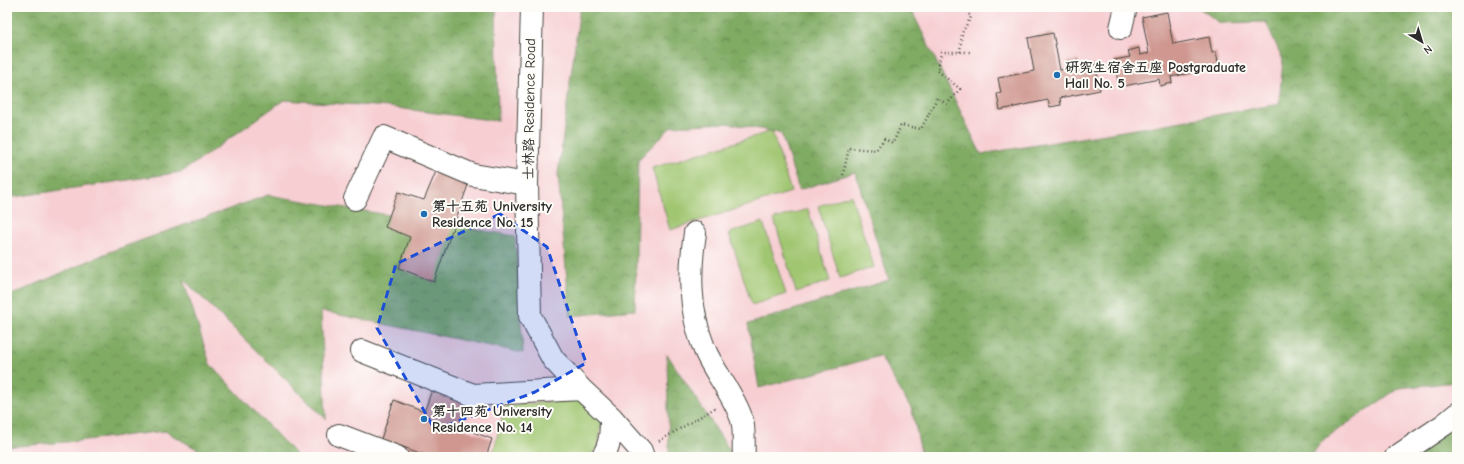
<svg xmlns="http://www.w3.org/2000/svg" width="1464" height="464" font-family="'Comic Neue','LXGW WenKai TC',sans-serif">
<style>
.built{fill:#f7cfd3}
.green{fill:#a0c671;stroke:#66784e}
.forest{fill:url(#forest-crowns);stroke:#566b47}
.building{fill:#cf9790}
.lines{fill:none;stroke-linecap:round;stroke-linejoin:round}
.minor-casing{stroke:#484641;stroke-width:24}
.path{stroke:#484641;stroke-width:2.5;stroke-dasharray:1 3;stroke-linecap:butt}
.minor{stroke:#fff;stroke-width:22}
.marked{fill:#1d4ed8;fill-opacity:0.2;stroke:#1d4ed8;stroke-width:3;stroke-dasharray:8 5;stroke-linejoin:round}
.poi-dot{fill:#1f6fb2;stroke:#fdfcf7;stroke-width:1.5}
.labels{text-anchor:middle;stroke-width:4;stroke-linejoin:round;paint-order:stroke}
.poi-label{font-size:14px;font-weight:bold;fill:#2b2b2b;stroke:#fdfcf7;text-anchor:start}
.street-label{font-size:14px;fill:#2b2b2b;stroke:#fdfcf7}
</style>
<defs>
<pattern id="forest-crowns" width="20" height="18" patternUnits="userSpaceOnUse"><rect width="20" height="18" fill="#80ab63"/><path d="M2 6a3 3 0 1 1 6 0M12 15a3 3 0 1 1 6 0" fill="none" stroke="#698b52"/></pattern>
</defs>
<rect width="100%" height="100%" fill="#fdfcf7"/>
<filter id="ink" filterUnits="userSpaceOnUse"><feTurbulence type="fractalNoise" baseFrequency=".025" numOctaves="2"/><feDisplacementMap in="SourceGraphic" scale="8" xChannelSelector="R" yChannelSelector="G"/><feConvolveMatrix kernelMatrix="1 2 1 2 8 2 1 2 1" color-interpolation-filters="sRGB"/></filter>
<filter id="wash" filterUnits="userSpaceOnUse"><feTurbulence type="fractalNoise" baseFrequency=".012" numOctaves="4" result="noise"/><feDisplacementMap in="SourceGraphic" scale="16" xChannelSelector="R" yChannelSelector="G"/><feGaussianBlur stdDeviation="0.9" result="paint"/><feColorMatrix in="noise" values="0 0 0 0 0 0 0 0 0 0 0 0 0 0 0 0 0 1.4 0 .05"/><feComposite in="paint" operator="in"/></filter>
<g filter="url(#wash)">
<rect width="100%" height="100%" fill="#ebe0bc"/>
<path class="built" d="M7,7H1457V457H7Z"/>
<path class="green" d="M772,131L791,192L670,230L652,168Z
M851,195L874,267L840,278L818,206Z
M808,209L830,281L796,292L774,219Z
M763,222L786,294L752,305L729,233Z
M579,399L602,420L598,448L588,457H492L505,406Z"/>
<path class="forest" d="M7,7H496L498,121L389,107L284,100L182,172L7,198Z
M580,7H910L981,154L1148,127L1279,104L1283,60L1266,22L1220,23L1198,7H1457V382L1399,388L1323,440L1310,457H922L912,410L880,356L759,388L748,324L889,280L855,172L799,190L781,133L727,123L672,126L638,160L635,310L570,316L558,174Z
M268,195L515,236L523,353L321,311L326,419L183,279L210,364L298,457H211L165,431L77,441L7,447V297L109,252Z
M667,354L734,457H669Z
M1457,419V455L1455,457H1417Z"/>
<g id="blocks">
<path class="building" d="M1167,12L1173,44L1209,37L1212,53L1216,52L1219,67L1171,77L1172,83L1160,86L1159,79L1119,87L1114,60L1130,57L1128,51L1139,48L1140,55L1149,53L1142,17Z
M1053,33L1060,70L1068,69L1067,62L1078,60L1080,67L1095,64L1100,90L1060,98L1061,105L1050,107L1048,100L1000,110L997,94L1001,93L998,78L1034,71L1028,38Z
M437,169L469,182L434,282L399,268L410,237L385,227L398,192L424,200Z
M434,385L467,399L459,427L492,439L486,457H431L381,439L394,400L424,412Z"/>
</g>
</g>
<g filter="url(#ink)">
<use href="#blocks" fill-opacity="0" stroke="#484641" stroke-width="1"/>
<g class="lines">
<g class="minor-casing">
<path id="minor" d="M532,7L527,184L530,316L553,359L581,389L611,417L641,451L643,457
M1121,28L1126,7
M355,199L384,137L473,175L527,184
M695,233C689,272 689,310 704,348C714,373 734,394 742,420C745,430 743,447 744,457
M362,351L473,395L581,389
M339,435L397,457
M602,457C611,445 611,431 611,417
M1396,457L1445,424L1457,414"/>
</g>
<path class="path" d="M960,52L962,33L971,17L963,7
M843,175L849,148L876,150L884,139L893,143L901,125L921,129L937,98L947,104L960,89L938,71L941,52H972
M659,441L715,408"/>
<use href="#minor" class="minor"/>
</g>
</g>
<path class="marked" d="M500,214L547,247L586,363L535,392L435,430L377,328L396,264Z"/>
<g class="poi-dot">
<circle cx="1057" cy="75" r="4"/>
<circle cx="424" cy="214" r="4"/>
<circle cx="424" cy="419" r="4"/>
</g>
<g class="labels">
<g class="poi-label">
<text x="1065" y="72">研究生宿舍五座 Postgraduate<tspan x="1065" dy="16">Hall No. 5</tspan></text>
<text x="432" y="211">第十五苑 University<tspan x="432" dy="16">Residence No. 15</tspan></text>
<text x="432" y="416">第十四苑 University<tspan x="432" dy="16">Residence No. 14</tspan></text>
</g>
<g class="street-label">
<text transform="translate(529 109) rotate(-89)" y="5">士林路 Residence Road</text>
</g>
</g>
<rect width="1464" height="464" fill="none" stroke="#fdfcf7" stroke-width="24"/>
<g transform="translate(1422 42) rotate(142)" stroke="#fdfcf7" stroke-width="3" paint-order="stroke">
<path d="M0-3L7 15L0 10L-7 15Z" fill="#2b2b2b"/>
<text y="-6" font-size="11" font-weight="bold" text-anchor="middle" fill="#2b2b2b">N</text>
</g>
</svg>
